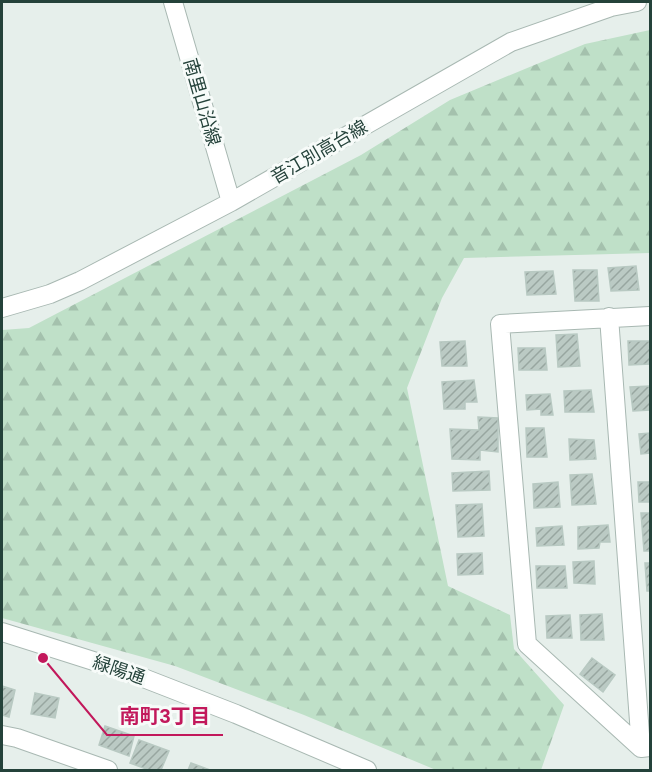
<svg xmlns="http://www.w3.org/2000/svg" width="652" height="772" font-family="Helvetica,'Noto Sans JP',sans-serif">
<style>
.forest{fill:url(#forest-firs)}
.building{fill:url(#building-hatch);stroke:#b8c9c2;stroke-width:1.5}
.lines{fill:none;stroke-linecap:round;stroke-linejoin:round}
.minor-casing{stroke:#a8b8b2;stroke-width:20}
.minor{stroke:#fff;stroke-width:18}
.labels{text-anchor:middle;stroke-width:6;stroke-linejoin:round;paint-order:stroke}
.street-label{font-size:18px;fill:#24423a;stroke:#f7fbf9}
.leader{fill:none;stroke:#c2185b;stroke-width:2}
.callout-dot{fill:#c2185b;stroke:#f7fbf9;stroke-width:2}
.callout-label{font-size:20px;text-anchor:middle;font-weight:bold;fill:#c2185b;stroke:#f7fbf9;stroke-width:6;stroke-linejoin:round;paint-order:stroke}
</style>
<defs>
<pattern id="forest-firs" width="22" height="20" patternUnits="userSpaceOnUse" patternTransform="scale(1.5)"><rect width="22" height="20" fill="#bfe0c8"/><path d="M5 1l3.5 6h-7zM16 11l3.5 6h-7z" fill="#a4c1ad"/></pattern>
<pattern id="building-hatch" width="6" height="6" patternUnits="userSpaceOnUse" patternTransform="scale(1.5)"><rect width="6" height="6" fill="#bbcac4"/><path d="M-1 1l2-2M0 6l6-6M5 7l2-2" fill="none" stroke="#98a6a0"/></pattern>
</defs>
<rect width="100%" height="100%" fill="#e6efeb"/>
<path class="forest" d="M650,30V253L464,258L442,298L407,388L448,586L510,615L514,649L564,705L541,770H436L304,715L175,666L2,618V330L29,328L361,155L450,100L585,44Z"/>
<path class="building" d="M636,266L639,290L611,291L608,268Z
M573,270H597L599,301H575Z
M553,271L556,294L527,295L525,272Z
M577,334L580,366L558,367L556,335Z
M465,341L467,366H442L440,342Z
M628,341H650V364L629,365Z
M518,348H545L547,370H519Z
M474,380L477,402H465V409H444L442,382Z
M650,386V410L633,411L630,387Z
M591,390L594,412H565L564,391Z
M550,394L553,415H541V409L527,410L526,395Z
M478,417L498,418V452L480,450V460L452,459L450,429L479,430Z
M526,428H544L547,457H527Z
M650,433V453L641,454L639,434Z
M569,439L594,440L596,459L570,460Z
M489,471L490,490L453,491L452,473Z
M592,474L596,504L572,505L570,475Z
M558,482L560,507L534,508L533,484Z
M638,482H650V502H639Z
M482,504L484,536L458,537L456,505Z
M641,513H650V551H644Z
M608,525L610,542H600L599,548L578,549V527Z
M562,526L564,545L537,546L536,528Z
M482,553L483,574L458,575L457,554Z
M594,561L595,584L574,583L573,562Z
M645,563H650V591H647Z
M536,566H565L567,588H537Z
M602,614L604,640H581L580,615Z
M570,615L572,638H547L546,616Z
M592,658L615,675L603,692L580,674Z
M2,686L15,690L9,717L2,715Z
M35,693L59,698L55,718L31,714Z
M105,726L134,736L129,756L99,745Z
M139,740L169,751L161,770H149L130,763Z
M191,763L210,770H188Z"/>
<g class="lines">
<g class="minor-casing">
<path id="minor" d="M173,2L231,202
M2,308L50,294L80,281L231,202L511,42L611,7L637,2
M650,316L500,324L527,644L641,748L650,747
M609,317L641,748
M2,632L128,672L236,714L367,770
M2,735L17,738L108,770"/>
</g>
<use href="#minor" class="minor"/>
</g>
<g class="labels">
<g class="street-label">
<text transform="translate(202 102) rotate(74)" y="6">南里山沿線</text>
<text transform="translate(319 152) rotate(-30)" y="6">音江別高台線</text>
<text transform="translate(119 670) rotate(19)" y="6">緑陽通</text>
</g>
</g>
<path class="leader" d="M43 658L107 735H223"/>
<circle class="callout-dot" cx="43" cy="658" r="6"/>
<g class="callout-label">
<text x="165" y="723">南町3丁目</text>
</g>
<rect width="652" height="772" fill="none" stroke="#24423a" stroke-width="6"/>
</svg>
